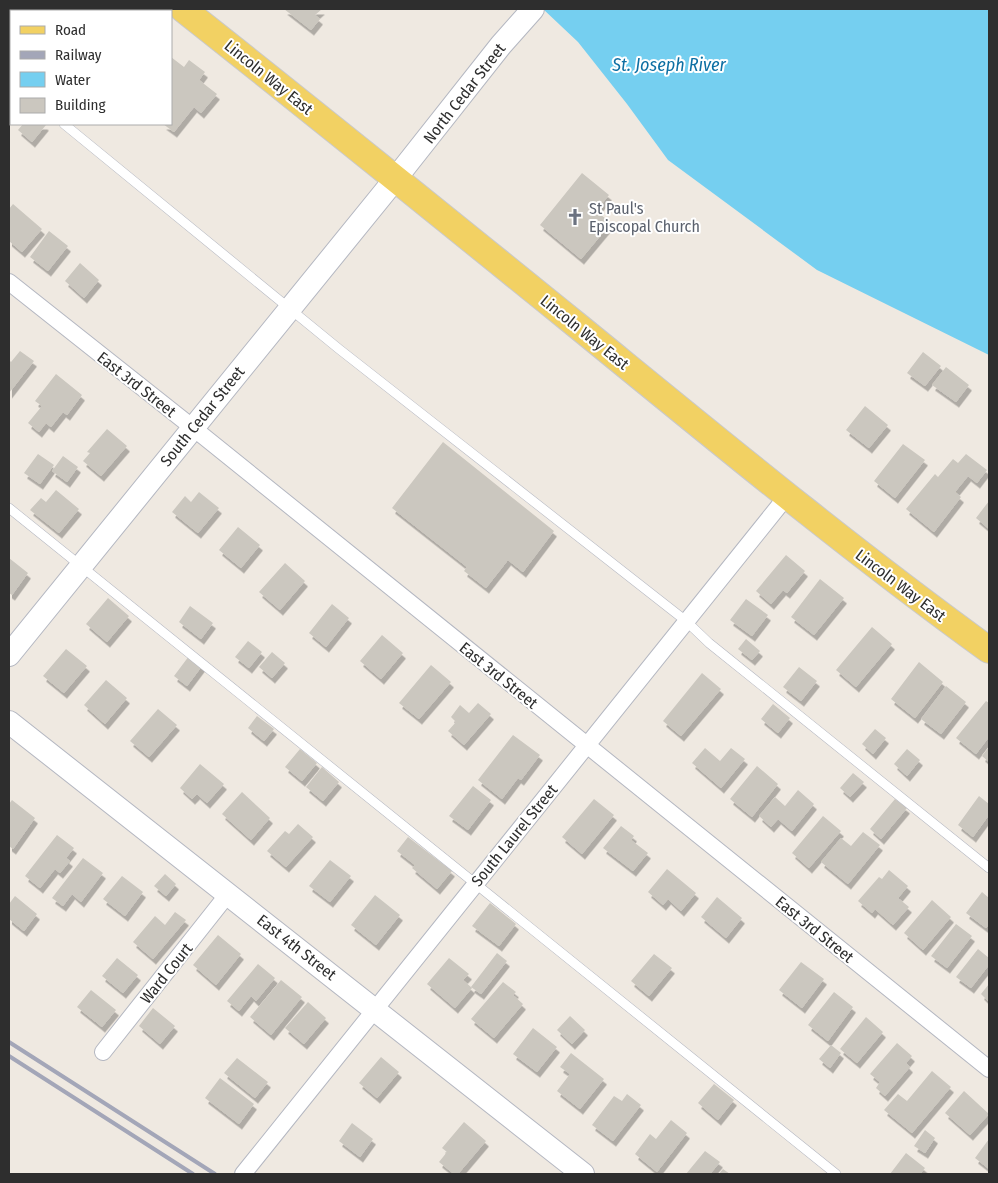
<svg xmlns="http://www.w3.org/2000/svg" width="998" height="1183" font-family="'Fira Sans Condensed',sans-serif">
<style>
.water{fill:#75cff0}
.building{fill:#cbc7bf;filter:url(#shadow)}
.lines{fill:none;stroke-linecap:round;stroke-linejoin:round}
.lane-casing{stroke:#b4b7c1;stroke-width:10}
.street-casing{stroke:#b4b7c1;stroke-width:18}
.secondary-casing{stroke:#b4b7c1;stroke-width:24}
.primary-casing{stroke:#c9c9c9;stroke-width:28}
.lane{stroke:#fff;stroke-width:9}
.street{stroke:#fff;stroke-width:16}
.secondary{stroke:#fff;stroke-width:22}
.primary{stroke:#f2d163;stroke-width:26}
.rail{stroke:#a3a6b8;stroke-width:4}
.labels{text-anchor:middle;stroke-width:4;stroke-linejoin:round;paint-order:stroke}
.street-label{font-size:16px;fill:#2e2e2e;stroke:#fff}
.worship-label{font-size:16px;fill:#5b616d;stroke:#fff;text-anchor:start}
.water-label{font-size:18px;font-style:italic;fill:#0d6fa3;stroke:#fff}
</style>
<defs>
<filter id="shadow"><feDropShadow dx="3" dy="5.5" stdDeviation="0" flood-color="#0004"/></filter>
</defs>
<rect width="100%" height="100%" fill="#efe9e1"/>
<path class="water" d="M543,9H989V355L817,270L668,160L627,104L578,42Z"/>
<path class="building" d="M284,9H322L315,15L320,19L311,30Z
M171,57L184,67L189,60L205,72L199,80L217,94L201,113L194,107L174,132L163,124H171Z
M23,124H44L46,125L32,142L18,130Z
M582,173L609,195L596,211L611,223L581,259L540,225Z
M13,204L42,229L22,252L9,241V209Z
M49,231L68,246L48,271L30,257Z
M80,263L99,280L84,298L65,281Z
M20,351L34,361L9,393V360L11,362Z
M923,352L941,366L925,386L907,373Z
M946,367L969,385L956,402L932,385Z
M56,374L82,395L67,415L63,412L51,427L46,423L39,432L28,423L42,406L35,401Z
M865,406L888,425L869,448L846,430Z
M107,429L127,446L101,476L83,461L90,453L87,452Z
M443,442L554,531L523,572L508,560L486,588L464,571L467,567L392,508Z
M903,444L925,460L895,498L874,481Z
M38,454L54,465L40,484L24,473Z
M966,454L987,470L977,483L968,476L955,492L961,497L934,532L906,509L935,474L938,477L953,459L958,463Z
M63,456L78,467L67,482L52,471Z
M56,490L79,509L59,533L30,510L41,498L46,502Z
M199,492L219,508L198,533L172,512L185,496L191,502Z
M989,501V529L976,518Z
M238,527L260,545L241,568L219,550Z
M786,555L805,571L787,593L783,590L771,604L756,591Z
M9,558L28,573L12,595L9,593Z
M285,563L305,581L280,610L259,592Z
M820,579L844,598L814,635L791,617Z
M108,598L129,616L107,642L86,624Z
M746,599L768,615L752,636L730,620Z
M332,604L349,618L326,647L309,633Z
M190,606L213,623L201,639L179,622Z
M872,627L892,644L856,687L836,670Z
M382,635L403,653L381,679L360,661Z
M746,639L760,651L752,660L738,649Z
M248,641L262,652L249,668L235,657Z
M66,649L87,666L64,693L43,676Z
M272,652L285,663L272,678L259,667Z
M189,656L202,666L187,686L174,676Z
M919,662L943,682L915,718L891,699Z
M431,665L451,682L419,719L399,703Z
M799,667L817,681L801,701L783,687Z
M702,673L721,689L681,736L663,721Z
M106,680L127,698L105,724L84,705Z
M946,686L966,702L941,734L921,719Z
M986,701L989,703V737L976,754L956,738Z
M478,703L491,714L464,745L448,731L456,722L451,717L460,705L469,713Z
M773,704L790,718L778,733L761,719Z
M158,709L177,725L149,757L130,741Z
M257,716L274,729L264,741L248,728Z
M875,729L886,738L873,754L862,744Z
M513,735L540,755L521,780L518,778L502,799L478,780Z
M989,747V762L982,756Z
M705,748L720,761L731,748L745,759L721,788L692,763Z
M300,749L317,763L302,781L285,767Z
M907,749L920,760L907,776L894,764Z
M200,764L224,784L207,803L197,794L192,799L180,788Z
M757,766L778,784L752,817L730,799Z
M322,767L339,782L323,801L306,787Z
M853,773L864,782L850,797L840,788Z
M473,786L491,800L468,830L449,816Z
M798,790L814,804L792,831L778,819L771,827L759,816L775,797L785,806Z
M242,792L270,818L251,840L222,814Z
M979,796L989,804V815L973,837L958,825Z
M594,799L614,815L582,854L562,837Z
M895,799L907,808L881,839L870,829Z
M12,800L35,818L13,849L9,846V804Z
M823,816L841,831L809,868L792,853Z
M298,824L313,837L286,867L267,851L285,831L289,834Z
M621,826L634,836L631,840L648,853L633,871L603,848Z
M863,832L880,845L848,884L821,862L841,838L851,846Z
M57,835L74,848L66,858L70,861L60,873L55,869L40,888L25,876Z
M408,837L452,871L437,889L412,868L415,865L397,851Z
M83,858L103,873L81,902L72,894L63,906L52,898Z
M330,860L351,876L330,902L309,886Z
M667,869L696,893L681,911L668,899L663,905L648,892Z
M889,870L908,886L898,898L909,907L893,925L875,909L872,913L858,901L879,877L882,879Z
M165,874L176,884L166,896L154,886Z
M122,876L143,892L125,916L103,899Z
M982,892L989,898V924L986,928L966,913Z
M375,895L400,915L376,945L351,925Z
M15,896L37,914L24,931L9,919V904Z
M717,897L742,918L726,938L701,917Z
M932,900L951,917L923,950L904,933Z
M490,903L516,924L499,946L472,926Z
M175,912L186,920L153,959L133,942L155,916L165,925Z
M956,924L972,936L947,968L931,956Z
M218,935L241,954L216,985L193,965Z
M978,949L989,958V965L971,988L956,977Z
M497,953L507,961L481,994L471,987Z
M654,954L672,968L649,996L631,981Z
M117,958L138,975L123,993L102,976Z
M449,958L469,974L463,980L472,988L455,1008L427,984Z
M801,962L824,979L802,1008L779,990Z
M258,964L275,978L256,1001L251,996L239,1011L227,1001Z
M281,980L302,997L271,1035L250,1017Z
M503,982L516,992L513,995L523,1004L494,1038L471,1019Z
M989,984V1002L981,994Z
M91,990L116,1010L102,1027L77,1007Z
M834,992L853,1007L828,1041L808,1025Z
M308,1002L326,1018L304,1044L285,1028Z
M153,1008L175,1026L160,1044L139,1026Z
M570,1016L585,1030L572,1044L557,1030Z
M866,1017L883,1032L857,1063L840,1049Z
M533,1028L557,1047L537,1072L513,1054Z
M897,1043L912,1056L906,1063L910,1067L885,1096L876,1088L880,1082L870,1074Z
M831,1045L841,1053L830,1068L819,1059Z
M571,1053L604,1079L580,1109L557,1091L570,1074L560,1067Z
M381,1057L399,1072L377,1098L359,1083Z
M237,1058L268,1082L255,1098L224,1073Z
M932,1071L951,1087L912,1133L884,1110L898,1094L907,1101Z
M220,1078L254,1104L239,1124L205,1098Z
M714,1084L734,1100L718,1120L698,1103Z
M964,1091L989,1114L970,1135L945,1113Z
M627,1094L641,1105L613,1141L592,1125L614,1096L622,1101Z
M671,1120L687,1133L657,1172L635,1154L650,1134L656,1139Z
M464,1122L486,1141L458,1174H454L439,1162L447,1152L442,1148Z
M352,1123L373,1139L360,1157L339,1141Z
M925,1130L935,1138L925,1153L914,1146Z
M989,1139V1169L975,1158Z
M705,1151L720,1162L710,1174H686Z
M906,1153L925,1168L920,1174H890Z
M723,1169L730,1174H719Z"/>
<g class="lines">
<g class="lane-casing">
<path id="lane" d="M9,79L11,81
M64,124L339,349L686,621L709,643L989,868
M9,508L836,1174"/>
</g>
<g class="street-casing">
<path id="street" d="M9,18L11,14
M9,282L192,427L989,1069
M103,1052L228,894
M243,1174L787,496"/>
</g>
<g class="secondary-casing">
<path id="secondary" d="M9,655L396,178L501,45L533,9
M9,722L583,1174"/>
</g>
<g class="primary-casing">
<path id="primary" d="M183,9C316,114 447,220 579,327C714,437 848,548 989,650"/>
</g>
<use href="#lane" class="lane"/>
<use href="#street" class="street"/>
<use href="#secondary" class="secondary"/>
<use href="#primary" class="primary"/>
<path class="rail" d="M9,1042L215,1174
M9,1056L193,1174"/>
</g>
<defs>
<g id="church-bare" transform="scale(1.35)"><path d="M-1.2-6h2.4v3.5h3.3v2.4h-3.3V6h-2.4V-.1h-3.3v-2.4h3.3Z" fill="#6b7280" stroke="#fff" stroke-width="2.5" paint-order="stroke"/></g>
</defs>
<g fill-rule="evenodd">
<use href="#church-bare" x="575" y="217"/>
</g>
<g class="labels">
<g class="street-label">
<text transform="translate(269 77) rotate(39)" y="6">Lincoln Way East</text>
<text transform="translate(464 93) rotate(-52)" y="6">North Cedar Street</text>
<text transform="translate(585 332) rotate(39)" y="6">Lincoln Way East</text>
<text transform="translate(137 384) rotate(38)" y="6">East 3rd Street</text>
<text transform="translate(202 416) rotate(-51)" y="6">South Cedar Street</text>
<text transform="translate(901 585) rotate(37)" y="6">Lincoln Way East</text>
<text transform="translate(499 675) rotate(39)" y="6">East 3rd Street</text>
<text transform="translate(514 835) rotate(-51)" y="6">South Laurel Street</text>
<text transform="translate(815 929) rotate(39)" y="6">East 3rd Street</text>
<text transform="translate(297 947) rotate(38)" y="6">East 4th Street</text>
<text transform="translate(166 973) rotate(-51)" y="6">Ward Court</text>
</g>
<g class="worship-label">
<text x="589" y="214">St Paul's<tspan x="589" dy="18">Episcopal Church</tspan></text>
</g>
<g class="water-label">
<text x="669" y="71">St. Joseph River</text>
</g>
</g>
<rect width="998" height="1183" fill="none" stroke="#2e2e2e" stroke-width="20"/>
<rect x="10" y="10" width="162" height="115" fill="#ffffff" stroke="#ababab"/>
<rect x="20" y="26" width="25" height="8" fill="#f2d163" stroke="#ababab"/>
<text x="55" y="35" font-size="15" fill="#2e2e2e">Road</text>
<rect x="20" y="51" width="25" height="8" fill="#a3a6b8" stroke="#ababab"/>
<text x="55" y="60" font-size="15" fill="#2e2e2e">Railway</text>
<rect x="20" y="72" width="25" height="15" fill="#75cff0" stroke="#ababab"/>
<text x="55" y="85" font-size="15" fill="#2e2e2e">Water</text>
<rect x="20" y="98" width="25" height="15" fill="#cbc7bf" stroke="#ababab"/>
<text x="55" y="110" font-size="15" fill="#2e2e2e">Building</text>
</svg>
